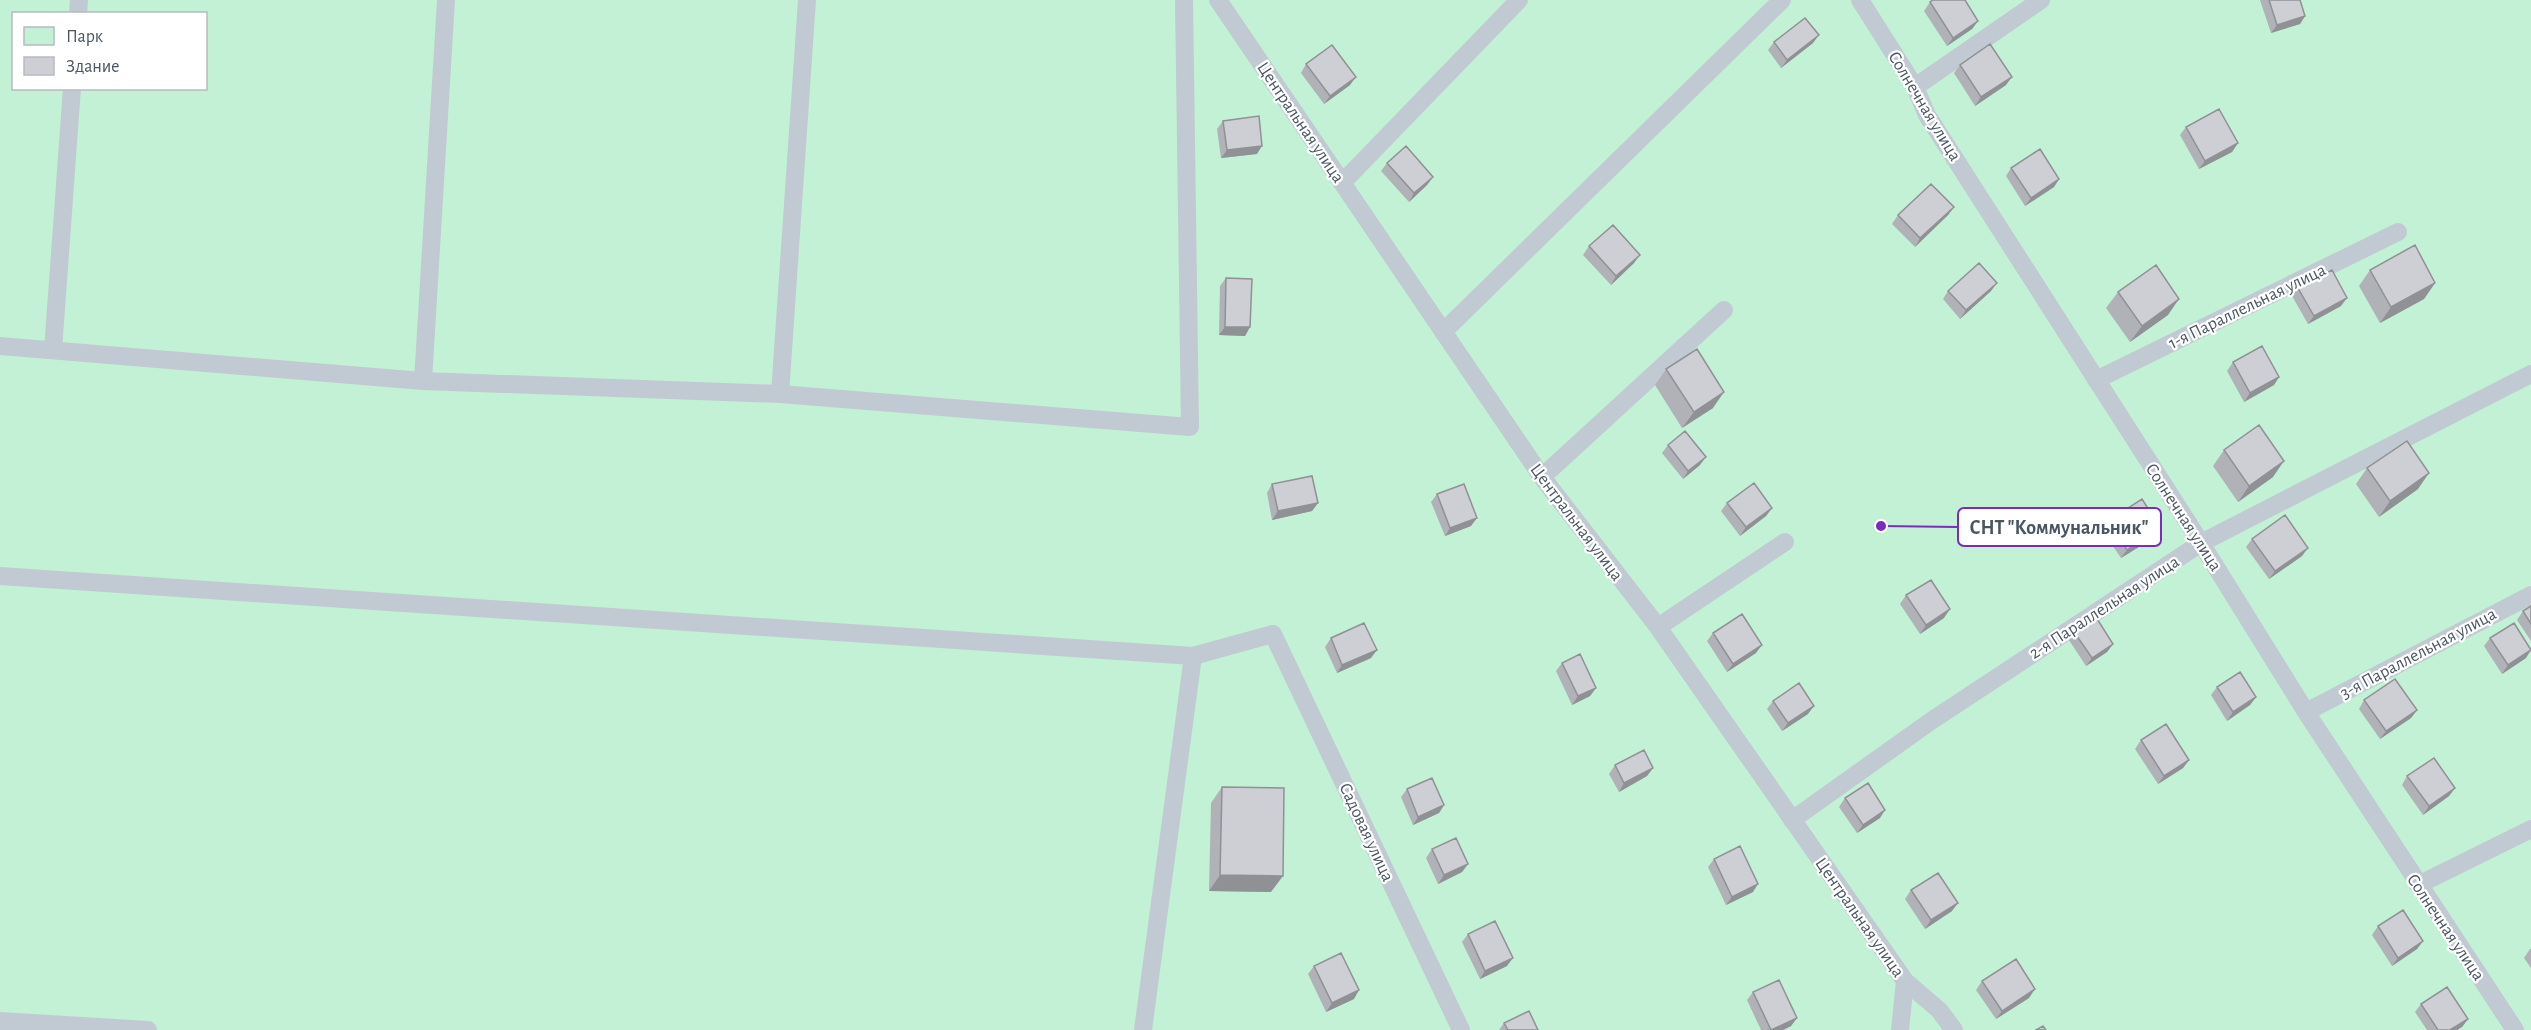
<svg xmlns="http://www.w3.org/2000/svg" width="2531" height="1030" font-family="'Alegreya Sans',sans-serif">
<style>
.green{fill:#c3f1d5;fill-rule:evenodd}
.lines{fill:none;stroke-linecap:round;stroke-linejoin:round}
.service{stroke:#c1cad2;stroke-width:18}
.wall{fill:#b0b2b7}
.shaded-wall{fill:#909195}
.building{fill:#cdcfd5;stroke:#909195;stroke-width:1.5}
.labels{text-anchor:middle;stroke-width:4.5;stroke-linejoin:round;paint-order:stroke}
.street-label{font-size:18px;fill:#4a5661;stroke:#fff}
.leader{fill:none;stroke:#7b2cbf;stroke-width:2}
.callout-dot{fill:#7b2cbf;stroke:#fff;stroke-width:2}
.callout{fill:#fff;stroke:#7b2cbf;stroke-width:2}
.callout-label{font-size:20px;text-anchor:middle;font-weight:bold;fill:#4a5661}
</style>
<rect width="100%" height="100%" fill="#f5f3f3"/>
<path class="green" d="M0,0H2531V1030H0ZM14,14H206V88H14Z"/>
<g class="lines">
<path class="service" d="M1218,0L1542,477L1658,627L1905,981L1939,1010L1954,1030
M1860,0L1915,87L1927,115L2201,543L2306,712L2515,1030
M78,14L79,0
M1915,87L2041,0
M1342,183L1519,0
M1443,332L1782,0
M0,346L423,381L780,394L1190,427L1184,0
M53,350L72,88
M2096,380L2398,232
M423,381L446,0
M780,394L807,0
M1542,477L1724,310
M0,576L1193,656L1273,634L1461,1030
M1658,627L1785,542
M2306,712L2531,595
M1792,820L1931,721L2201,543L2531,374
M2418,885L2531,829
M0,1021L148,1030
M1143,1030L1193,656
M1900,1030L1905,981"/>
</g>
<path class="wall" d="M2260,0H2300L2305,16L2300,24L2271,33Z
M1930,2L1978,21L1972,29L1947,46L1924,11Z
M1774,42L1813,43L1781,68L1768,50Z
M1306,64L1350,85L1324,104L1301,73Z
M1960,65L2006,85L1975,106L1954,73Z
M1223,121L1257,154L1221,158L1217,129Z
M2186,127L2238,143L2232,152L2199,169L2180,135Z
M1387,163L1433,177L1427,185L1409,202L1381,171Z
M2011,168L2059,179L2054,187L2025,206L2006,176Z
M1954,207L1948,215L1915,247L1892,224L1898,215Z
M1589,246L1634,263L1611,285L1583,255Z
M2370,270L2435,283L2424,299L2380,323L2359,286Z
M1226,278L1250,327L1245,336L1219,335L1220,286Z
M2298,288L2341,306L2308,324L2292,296Z
M1948,291H1991L1960,319L1943,299Z
M2118,292L2168,315L2130,342L2106,308Z
M2233,362L2279,377L2274,385L2244,402L2227,371Z
M1666,369L1713,408L1682,428L1655,385Z
M1668,445L1700,465L1683,479L1662,453Z
M2224,450L2273,477L2238,502L2213,466Z
M2367,468L2418,489L2379,517L2356,484Z
M1272,484L1318,503L1312,511L1272,520L1267,493Z
M1437,494L1471,526L1445,536L1431,502Z
M1727,503L1772,508L1766,516L1740,536L1721,511Z
M2108,521L2161,529L2155,537L2121,558L2102,530Z
M2252,539L2302,556L2269,579L2246,547Z
M1906,595L1944,618L1920,634L1900,604Z
M2531,606V641L2517,620L2523,611Z
M2072,629L2113,644L2107,652L2086,666L2067,637Z
M1713,633L1756,653L1727,672L1707,641Z
M1331,638L1371,658L1337,673L1325,647Z
M2490,638L2526,658L2502,674L2484,646Z
M1562,663L1596,688L1590,696L1572,705L1556,671Z
M2217,687L2256,697L2250,705L2227,721L2211,695Z
M2364,700L2417,710L2411,718L2380,739L2359,709Z
M1773,701L1808,714L1782,731L1767,709Z
M2141,740L2189,760L2183,768L2158,784L2135,749Z
M1615,765L1653,768L1647,776L1619,792L1609,774Z
M2407,776L2455,788L2449,796L2423,815L2402,785Z
M1222,787L1271,892L1209,891L1211,803Z
M1407,789L1444,805L1439,813L1413,825L1401,797Z
M1845,798L1880,818L1857,833L1839,807Z
M1432,849L1468,864L1462,872L1438,884L1426,858Z
M1714,859L1753,892L1726,905L1708,867Z
M1911,890L1952,911L1925,929L1905,899Z
M2378,926L2423,941L2417,949L2392,966L2372,935Z
M1468,934L1507,966L1480,979L1462,942Z
M2530,949H2531V968L2524,958Z
M1314,966L1354,999L1326,1012L1308,974Z
M1982,981L2029,998L1996,1019L1976,990Z
M1753,992L1797,1018L1791,1026L1783,1030H1761L1747,1000Z
M2421,1004L2468,1019L2462,1027L2457,1030H2427L2415,1012Z
M1504,1023L1538,1030H1499Z"/>
<path class="shaded-wall" d="M2305,16L2300,24L2271,33L2277,25Z
M1978,21L1972,29L1947,46L1953,38Z
M1819,35L1813,43L1781,68L1787,60Z
M1356,77L1350,85L1324,104L1330,96Z
M2012,77L2006,85L1975,106L1981,97Z
M2238,143L2232,152L2199,169L2205,161Z
M1262,146L1257,154L1221,158L1227,150Z
M1433,177L1427,185L1409,202L1414,193Z
M2059,179L2054,187L2025,206L2031,198Z
M1954,207L1948,215L1915,247L1920,238Z
M1640,255L1634,263L1611,285L1616,276Z
M1997,283L1991,291L1960,319L1966,310Z
M2435,283L2424,299L2380,323L2391,307Z
M2347,298L2341,306L2308,324L2314,316Z
M2179,299L2168,315L2130,342L2142,326Z
M1225,327H1250L1245,336L1219,335Z
M2279,377L2274,385L2244,402L2250,393Z
M1724,392L1713,408L1682,428L1694,412Z
M1706,457L1700,465L1683,479L1688,471Z
M2284,461L2273,477L2238,502L2249,486Z
M2429,473L2418,489L2379,517L2390,501Z
M1318,503L1312,511L1272,520L1278,511Z
M1772,508L1766,516L1740,536L1746,527Z
M1477,518L1471,526L1445,536L1450,528Z
M2161,529L2155,537L2121,558L2127,550Z
M2308,548L2302,556L2269,579L2275,571Z
M1950,609L1944,618L1920,634L1926,625Z
M2113,644L2107,652L2086,666L2092,658Z
M1762,645L1756,653L1727,672L1733,664Z
M1377,650L1371,658L1337,673L1342,665Z
M2531,650L2526,658L2502,674L2508,665Z
M1596,688L1590,696L1572,705L1578,696Z
M2256,697L2250,705L2227,721L2233,712Z
M1814,706L1808,714L1782,731L1788,723Z
M2417,710L2411,718L2380,739L2386,731Z
M2189,760L2183,768L2158,784L2164,776Z
M1653,768L1647,776L1619,792L1624,783Z
M2455,788L2449,796L2423,815L2429,806Z
M1444,805L1439,813L1413,825L1418,817Z
M1885,810L1880,818L1857,833L1863,825Z
M1468,864L1462,872L1438,884L1444,875Z
M1220,875L1283,876L1271,892L1209,891Z
M1758,884L1753,892L1726,905L1732,897Z
M1958,903L1952,911L1925,929L1931,920Z
M2423,941L2417,949L2392,966L2398,958Z
M1513,958L1507,966L1480,979L1485,971Z
M2035,989L2029,998L1996,1019L2002,1011Z
M1359,990L1354,999L1326,1012L1332,1003Z
M1797,1018L1791,1026L1783,1030H1770Z
M2468,1019L2462,1027L2457,1030H2450Z"/>
<path class="building" d="M1933,0H1965L1978,21L1953,38L1930,2Z
M2269,0H2300L2305,16L2277,25Z
M1805,18L1819,35L1787,60L1774,42Z
M1990,44L2012,77L1981,97L1960,65Z
M1332,45L1356,77L1330,96L1306,64Z
M2219,109L2238,143L2205,161L2186,127Z
M1259,116L1262,146L1227,150L1223,121Z
M1406,146L1433,177L1414,193L1387,163Z
M2040,149L2059,179L2031,198L2011,168Z
M1931,184L1954,207L1920,238L1898,215Z
M1613,225L1640,255L1616,276L1589,246Z
M2415,245L2435,283L2391,307L2370,270Z
M1979,263L1997,283L1966,310L1948,291Z
M2156,265L2179,299L2142,326L2118,292Z
M2332,270L2347,298L2314,316L2298,288Z
M1226,278L1252,279L1250,327H1225Z
M2262,346L2279,377L2250,393L2233,362Z
M1697,349L1724,392L1694,412L1666,369Z
M2259,425L2284,461L2249,486L2224,450Z
M1685,431L1706,457L1688,471L1668,445Z
M2407,441L2429,473L2390,501L2367,468Z
M1312,476L1318,503L1278,511L1272,484Z
M1754,483L1772,508L1746,527L1727,503Z
M1464,484L1477,518L1450,528L1437,494Z
M2142,499L2161,529L2127,550L2108,521Z
M2285,515L2308,548L2275,571L2252,539Z
M1931,580L1950,609L1926,625L1906,595Z
M2531,606V624L2523,611Z
M1742,614L1762,645L1733,664L1713,633Z
M2094,614L2113,644L2092,658L2072,629Z
M1364,623L1377,650L1342,665L1331,638Z
M2514,623L2531,650L2508,665L2490,638Z
M1580,654L1596,688L1578,696L1562,663Z
M2240,672L2256,697L2233,712L2217,687Z
M2395,679L2417,710L2386,731L2364,700Z
M1799,683L1814,706L1788,723L1773,701Z
M2166,724L2189,760L2164,776L2141,740Z
M1644,750L1653,768L1624,783L1615,765Z
M2434,758L2455,788L2429,806L2407,776Z
M1432,778L1444,805L1418,817L1407,789Z
M1868,783L1885,810L1863,825L1845,798Z
M1222,787L1284,788L1283,876L1220,875Z
M1456,838L1468,864L1444,875L1432,849Z
M1740,846L1758,884L1732,897L1714,859Z
M1938,873L1958,903L1931,920L1911,890Z
M2403,910L2423,941L2398,958L2378,926Z
M1495,921L1513,958L1485,971L1468,934Z
M1341,953L1359,990L1332,1003L1314,966Z
M2016,959L2035,989L2002,1011L1982,981Z
M1779,980L1797,1018L1771,1030L1753,992Z
M2447,987L2468,1019L2450,1030H2438L2421,1004Z
M1529,1011L1538,1030H1508L1504,1023Z
M2043,1026L2046,1030H2036Z"/>
<g class="labels">
<g class="street-label">
<text transform="translate(1925 106) rotate(59)" y="6">Солнечная улица</text>
<text transform="translate(1301 122) rotate(56)" y="6">Центральная улица</text>
<text transform="translate(2247 306) rotate(-26)" y="6">1-я Параллельная улица</text>
<text transform="translate(2184 517) rotate(57)" y="6">Солнечная улица</text>
<text transform="translate(1577 522) rotate(53)" y="6">Центральная улица</text>
<text transform="translate(2104 607) rotate(-33)" y="6">2-я Параллельная улица</text>
<text transform="translate(2418 653) rotate(-28)" y="6">3-я Параллельная улица</text>
<text transform="translate(1367 832) rotate(65)" y="6">Садовая улица</text>
<text transform="translate(1860 917) rotate(55)" y="6">Центральная улица</text>
<text transform="translate(2446 927) rotate(56)" y="6">Солнечная улица</text>
</g>
</g>
<path class="leader" d="M1881 526L1958 527"/>
<circle class="callout-dot" cx="1881" cy="526" r="6"/>
<rect class="callout" x="1958" y="508" width="203" height="38" rx="6"/>
<g class="callout-label">
<text x="2059" y="534">СНТ "Коммунальник"</text>
</g>
<rect x="12" y="12" width="195" height="78" fill="#ffffff" stroke="#b7bbc0" stroke-width="1.5"/>
<rect x="24" y="27" width="30" height="18" fill="#c3f1d5" stroke="#b7bbc0" stroke-width="1.5"/>
<text x="66" y="42" font-size="18" fill="#4a5661">Парк</text>
<rect x="24" y="57" width="30" height="18" fill="#cdcfd5" stroke="#b7bbc0" stroke-width="1.5"/>
<text x="66" y="72" font-size="18" fill="#4a5661">Здание</text>
</svg>
